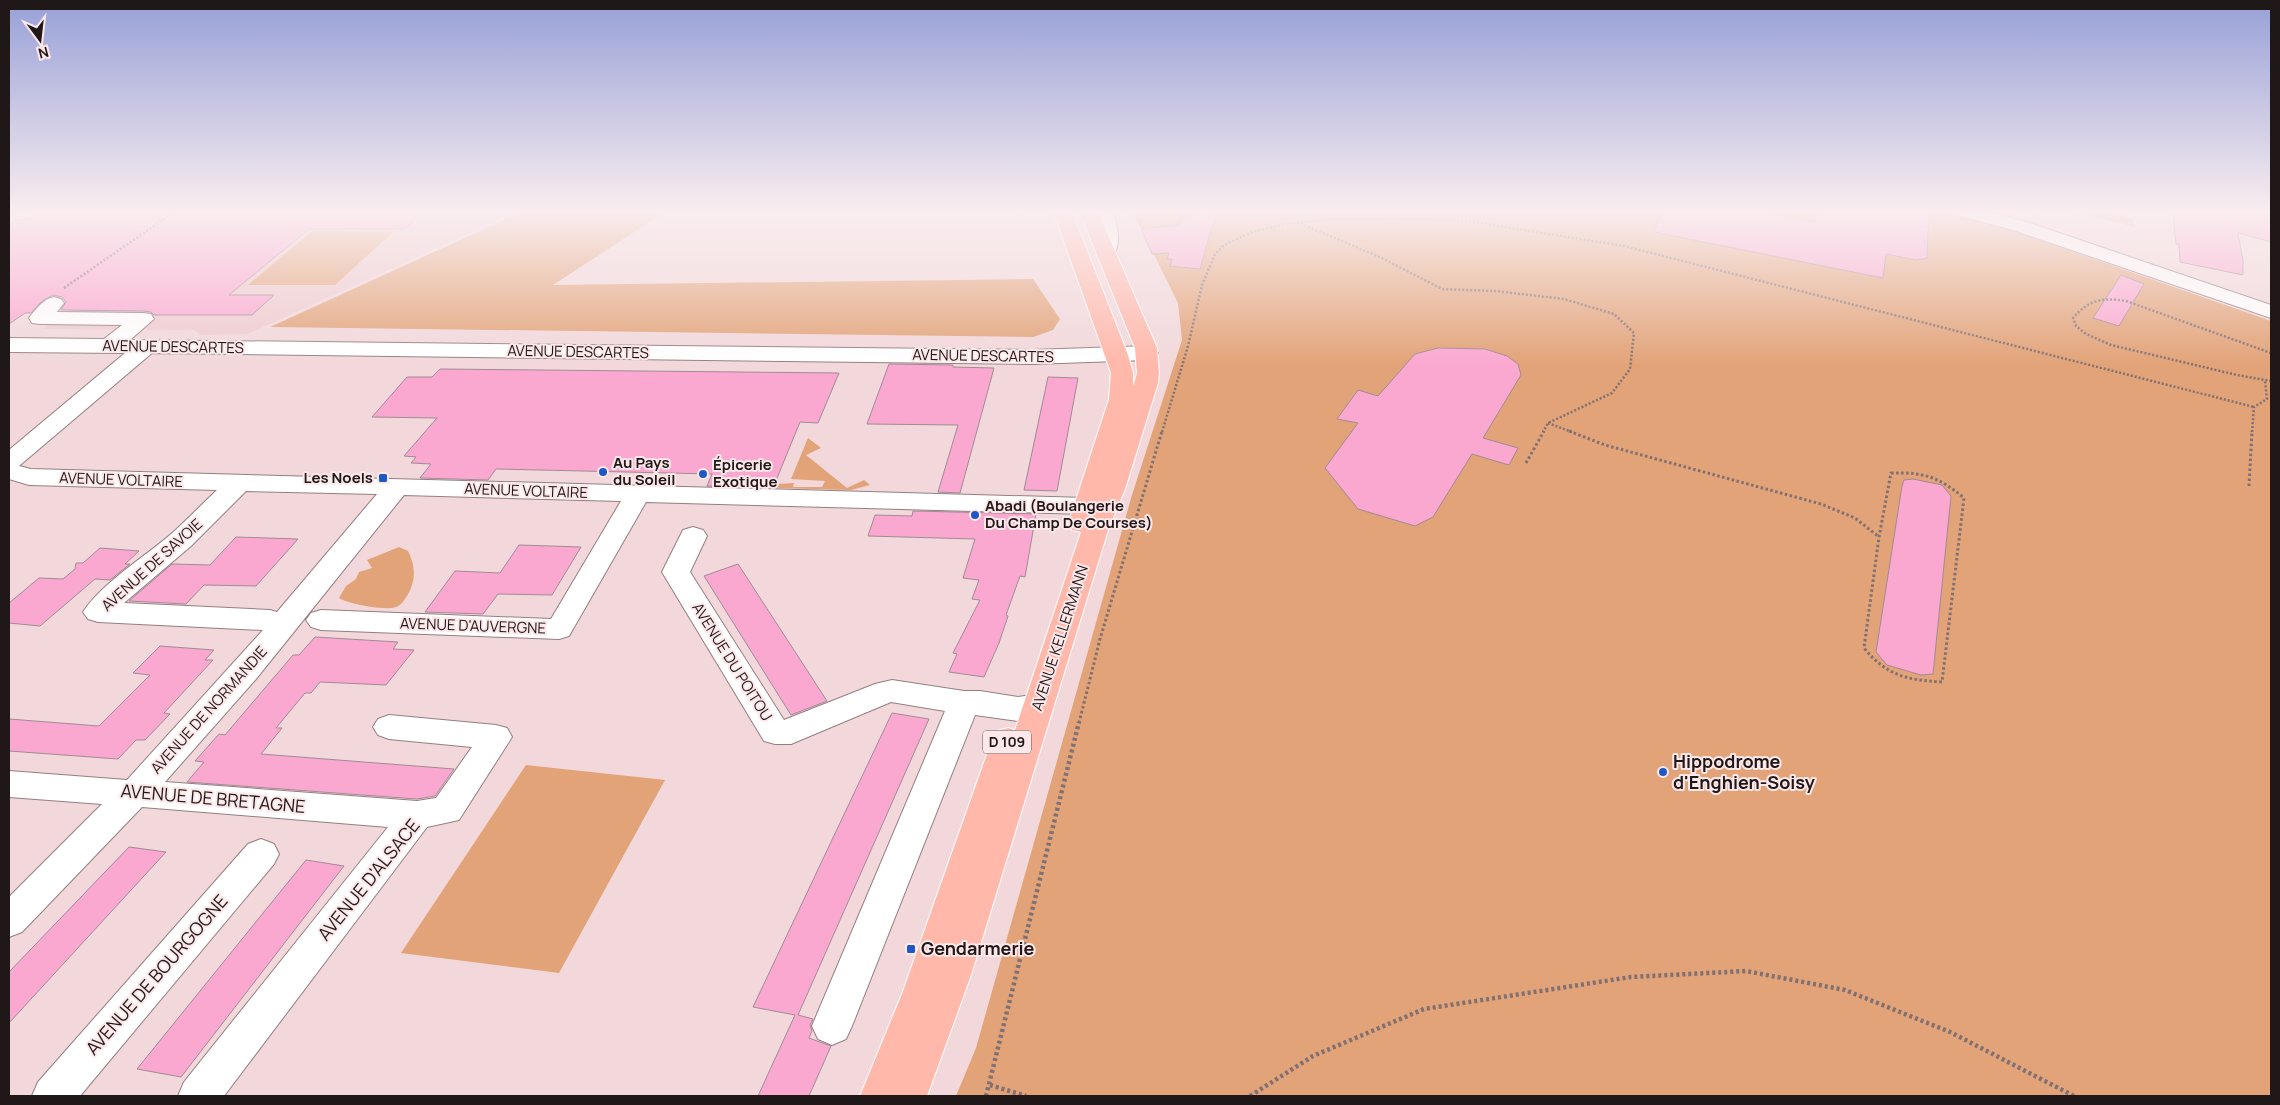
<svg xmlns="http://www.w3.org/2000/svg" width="2280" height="1105" font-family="Manrope,sans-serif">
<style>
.built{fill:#eecbcf}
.green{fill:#e2a378}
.building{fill:#fba8d1;stroke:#a08b94}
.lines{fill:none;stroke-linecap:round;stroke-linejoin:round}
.minor-casing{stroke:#957e80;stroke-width:2}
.major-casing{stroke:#fff;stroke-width:2}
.path-far2{stroke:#817072;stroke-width:2.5;stroke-dasharray:2 2;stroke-linecap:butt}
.path-far1{stroke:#817072;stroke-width:3;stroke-dasharray:2.5 2.5;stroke-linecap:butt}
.path{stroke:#817072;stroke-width:4.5;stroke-dasharray:3 3;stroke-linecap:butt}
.minor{fill:#fff;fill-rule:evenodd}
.major{fill:#ffb8aa;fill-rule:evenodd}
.poi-dot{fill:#1c59c5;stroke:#fce7e9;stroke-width:2}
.labels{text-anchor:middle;stroke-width:4;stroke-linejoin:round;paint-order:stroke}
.shield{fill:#fce7e9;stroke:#625557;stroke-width:1}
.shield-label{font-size:14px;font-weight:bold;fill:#201718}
.street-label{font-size:15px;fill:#201718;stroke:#fce7e9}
.poi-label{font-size:15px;font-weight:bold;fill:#201718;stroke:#fce7e9;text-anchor:start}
.near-poi-label{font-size:18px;font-weight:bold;fill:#201718;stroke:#fce7e9;text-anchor:start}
.near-street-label{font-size:18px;fill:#201718;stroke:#fce7e9}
</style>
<rect width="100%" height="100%" fill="#f2d8db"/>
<path class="built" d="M205,210H520L248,334L201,335L194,330L43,329Z"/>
<path class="green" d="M526,210H668L553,285L1033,279L1060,319L1053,330L1033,337L270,327Z
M1132,210H1940L2014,231L2271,321V1096H956L976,1048L1132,495L1182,340L1178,303Z
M2068,210H2099L2133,219L2135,227Z
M312,231L393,232L335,285H248Z
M808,438L821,448L806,455L847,488L864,480L870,485L851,490L775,488L777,484L794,483L793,487H822L825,481L791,479Z
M399,547L408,551C416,567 416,581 407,596C404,600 402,605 396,607C386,611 348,604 339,598L346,586L356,579L359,572L372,568L367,560Z
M526,765L665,780L559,973L401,953Z"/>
<path class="building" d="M47,210L297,213L301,210H424L405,229H309L229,295H274L252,315H154L151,312L143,311L61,310L66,302L62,297L53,295L42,301L31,313H25L9,324V225L16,220L35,218Z
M1207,210H1217L1200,269L1170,266L1172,259H1167L1169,253L1152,254L1141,229L1179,225L1181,218L1188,219Z
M1664,210H1748L1815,222L1817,210H1917L1929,213L1927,258L1916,260L1886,254L1883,278L1654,232Z
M2173,210H2271V242L2238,233L2243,261V275L2180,262L2179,244H2176Z
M2121,275L2144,284L2119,326L2093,318Z
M1438,348L1485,349L1507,356L1518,364L1521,375L1483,438L1518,448L1509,465L1472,454L1433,517L1415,526L1358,509L1325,468L1358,423L1337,419L1358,390L1378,396L1415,354Z
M889,364L953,365V367L994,368L960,493L938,492L958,425L867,424Z
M440,369L839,373L818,423L800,422L773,488L707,486L712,474L496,469L488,480L420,478L431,464L411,463L416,457L404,456L437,418L372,417L407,377H432Z
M1048,377L1078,378L1057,491L1024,490Z
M1913,479L1942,485L1951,496L1933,674L1921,675L1887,665L1876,652L1902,486L1904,480Z
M913,511L1036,514L1025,577L1020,576L1006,615L1008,616L999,643L984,677L949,672L957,654L953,653L980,600L972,599L979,580L963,578L975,539L868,536L875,515L912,516Z
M236,537L298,539L256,586L204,585L186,604L129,601L172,564L210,565Z
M519,545L581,547L552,595L498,594L483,614L425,612L455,571L500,573Z
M100,548L139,551L125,564H130L110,580L95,579L40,626L9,623V603L39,578L63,579L75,569L76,563H83Z
M738,564L827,701L791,715L704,576Z
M315,637L398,642L393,649L414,650L386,685L320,682L311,693H305L276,728H282L261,754L454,769L435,796L417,799L187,782L204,762L195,761L219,734L225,735L293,655H299Z
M160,646L214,650L205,660H213L164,713L170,714L145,740H136L118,759L9,751V719L99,726L150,675L133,673Z
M892,713L929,719L798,1015L813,1019L810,1025L812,1031L809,1038L831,1046L809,1096H758L795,1015L753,1007Z
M129,847L166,852L9,1023V972Z
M306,860L344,866L181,1077L137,1069Z"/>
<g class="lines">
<g class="minor-casing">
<path id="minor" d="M1094,210H1112C1117,223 1122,244 1113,256L1106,258L1099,256L1096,252L1099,226Z
M1953,210H1983L2030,223L2271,305V318L2016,231L1955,214Z
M54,297L61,299L64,303L57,312L143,313L151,314L154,319L130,340L1032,350L1147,346L1155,348L1158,353L1155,358L1147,360L1032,364L152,353L19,466L31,469L1086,498L1113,503L1117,509L1113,515L1104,517L1086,514L646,502L569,636L559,639L321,630L311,627L306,620L311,613L321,610L551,619L621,501L404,495L256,679L165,782L417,801L436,798L472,747L389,739L378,735L373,727L378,719L389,715L496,725L507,728L512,737L459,820L427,827L224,1096H178L184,1082L388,827L142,807L22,932L9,937V897L102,804L9,797V771L127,780L263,630L98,622L88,619L83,612C101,584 144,557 170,535C186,521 201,505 217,490L29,485L9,479V450L125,353L9,352V338L104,339L122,325L40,324L32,323L29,318C36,309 43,299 54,297ZM246,491L377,494L277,612L270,610L124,603L191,546Z
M693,527L703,530L707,536L690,572L784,720L875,684L892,680L964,691H980L1018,697L1038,694L1049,698L1054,706L1049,714L1018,721L975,715L852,1026L846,1039L832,1045L818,1039L812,1026L945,711L891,702L791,744H775L764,741L662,572L683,530Z
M261,839L274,844L279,854L274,864L80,1096H32L38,1082L248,844Z"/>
</g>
<g class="major-casing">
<path id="major" d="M1053,210H1071L1128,355L1133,373V387L1137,373L1135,348L1079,210H1097L1157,348L1159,373L1158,383L1125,489L1108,530L971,975L927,1096H860L902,994L992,740L997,731L1008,728L1015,730L1081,532L1072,530L1068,524L1109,399L1111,373Z"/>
</g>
<path class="path-far2" d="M2251,210L2271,214
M1773,215L1774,210
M1297,222L1382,258L1442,289L1495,291L1564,299L1614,314L1634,333L1630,369L1612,393L1548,423L1543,432
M64,288L177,210
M2271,353L2126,301C2102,297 2089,300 2073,318L2076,326L2086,334L2111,345L2237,375L2271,381
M1548,423L1572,432
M1162,432L1188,346L1202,285L1215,254L1224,245L1252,232L1286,224L1331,219L1394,218L1467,221L1624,246L2254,407
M2252,432L2254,407L2267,399L2265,381"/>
<path class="path-far1" d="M1569,431L1605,445L1821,504L1855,518L1879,537
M1526,463L1544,431
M1891,473C1924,472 1939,477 1964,498L1942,682C1907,680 1887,676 1864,648L1879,537Z
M2249,486L2252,431
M1079,723L1100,639L1162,431"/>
<path class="path" d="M990,1085L1026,1096
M986,1096L1079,722
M1250,1096L1313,1056L1424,1009L1631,977L1746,971L1845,990L1950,1032L2074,1096"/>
<use href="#minor" class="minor"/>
<use href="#major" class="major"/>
</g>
<linearGradient id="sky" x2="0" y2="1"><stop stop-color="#97a0d7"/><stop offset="0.58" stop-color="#f9edef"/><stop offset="1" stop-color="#f9edef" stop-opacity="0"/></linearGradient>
<rect width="2280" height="365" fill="url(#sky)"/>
<g class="poi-dot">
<circle cx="603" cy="472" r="5"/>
<circle cx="703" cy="474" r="5"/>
<rect x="378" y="473" width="10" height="10" rx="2.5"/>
<circle cx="975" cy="515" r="5"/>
<circle cx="1663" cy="772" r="5"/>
<rect x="906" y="944" width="10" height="10" rx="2.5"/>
</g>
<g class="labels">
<rect class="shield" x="983" y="730.5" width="48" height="23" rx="4"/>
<g class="shield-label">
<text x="1007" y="747">D 109</text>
</g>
<g class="street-label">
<text transform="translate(173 347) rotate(1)" y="5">AVENUE DESCARTES</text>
<text transform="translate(578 352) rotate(1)" y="5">AVENUE DESCARTES</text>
<text transform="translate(983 356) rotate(1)" y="5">AVENUE DESCARTES</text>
<text transform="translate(121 480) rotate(2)" y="5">AVENUE VOLTAIRE</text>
<text transform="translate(526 491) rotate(2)" y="5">AVENUE VOLTAIRE</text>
<text transform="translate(152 565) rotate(-42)" y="5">AVENUE DE SAVOIE</text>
<text transform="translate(473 626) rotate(2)" y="5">AVENUE D'AUVERGNE</text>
<text transform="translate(1060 638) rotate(-72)" y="5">AVENUE KELLERMANN</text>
<text transform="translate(732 662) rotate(58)" y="5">AVENUE DU POITOU</text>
<text transform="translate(209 710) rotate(-48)" y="5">AVENUE DE NORMANDIE</text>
</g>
<g class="poi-label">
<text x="613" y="468">Au Pays<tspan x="613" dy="17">du Soleil</tspan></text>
<text x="713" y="470">Épicerie<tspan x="713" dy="17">Exotique</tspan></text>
<text x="373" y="483" text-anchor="end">Les Noels</text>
<text x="985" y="511">Abadi (Boulangerie<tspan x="985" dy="17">Du Champ De Courses)</tspan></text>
</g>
<g class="near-poi-label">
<text x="1673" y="768">Hippodrome<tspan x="1673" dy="21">d'Enghien-Soisy</tspan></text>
<text x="921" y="955">Gendarmerie</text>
</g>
<g class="near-street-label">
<text transform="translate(213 799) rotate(5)" y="6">AVENUE DE BRETAGNE</text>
<text transform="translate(369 880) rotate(-51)" y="6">AVENUE D'ALSACE</text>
<text transform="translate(157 975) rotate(-49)" y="6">AVENUE DE BOURGOGNE</text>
</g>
</g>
<rect width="2280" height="1105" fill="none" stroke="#201718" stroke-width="20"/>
<g transform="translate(40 40) rotate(165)" stroke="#fce7e9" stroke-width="4" paint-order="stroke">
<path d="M0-4L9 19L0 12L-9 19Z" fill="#201718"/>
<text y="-8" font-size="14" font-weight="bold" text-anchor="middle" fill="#201718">N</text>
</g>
</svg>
